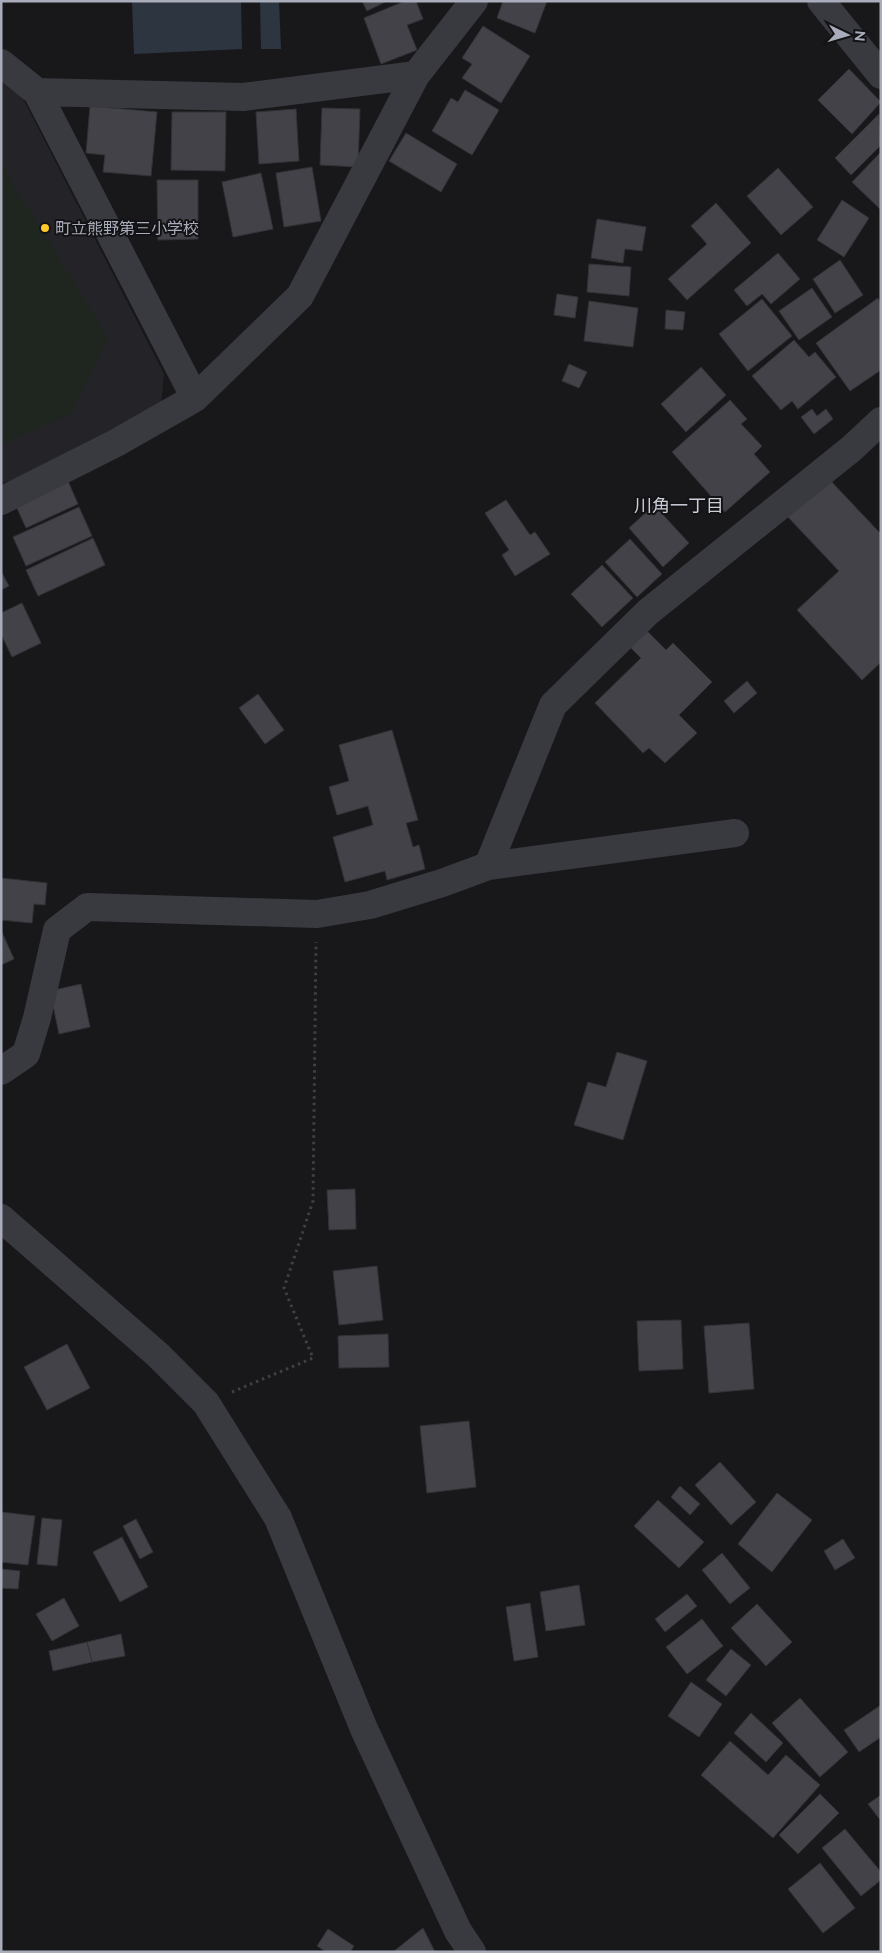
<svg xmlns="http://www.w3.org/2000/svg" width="882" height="1953" font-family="Raleway,'Noto Sans JP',sans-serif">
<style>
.built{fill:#242428}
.pitch{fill:#1e261f}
.water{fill:#2d3640}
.building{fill:#424248;stroke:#323237}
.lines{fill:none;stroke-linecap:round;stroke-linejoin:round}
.path{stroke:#3f4047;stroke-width:3;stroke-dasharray:2.5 4;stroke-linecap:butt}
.minor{stroke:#393940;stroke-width:28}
.poi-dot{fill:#ffc82c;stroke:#131316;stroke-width:2}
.labels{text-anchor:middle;stroke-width:4;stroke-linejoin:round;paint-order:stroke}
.poi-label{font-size:16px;fill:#a9adbb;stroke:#131316;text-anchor:start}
.neighbourhood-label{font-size:18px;fill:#cbcdd7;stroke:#131316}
</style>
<rect width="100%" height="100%" fill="#18181b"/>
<path class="built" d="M1,72L15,83L164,374L161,405L42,468L1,484Z"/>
<path class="pitch" d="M1,164L108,337L72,413L1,445Z"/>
<path class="water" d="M132,1H241L242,49L134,54Z
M260,1H279L281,49H261Z"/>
<path class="building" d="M362,1H387L367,11Z
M405,1H416L423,19L407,25L417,50L381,64L364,18Z
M503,1H547L535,33L497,18Z
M483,26L530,56L501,103L462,78L472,64L462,58Z
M849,69L881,102L852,134L818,100Z
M465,90L499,110L472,155L432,131L451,98L458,102Z
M90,106L157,112L151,176L103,172L105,155L86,153Z
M322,108L360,109L358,167L320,165Z
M296,109L299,161L259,164L256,112Z
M172,112H226L225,171L171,170Z
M879,114L881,145L851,175L835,158Z
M406,133L457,164L441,192L389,161Z
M881,152V210L852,182Z
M312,167L321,221L284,227L276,173Z
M778,168L813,207L781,235L747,196Z
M261,173L273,229L233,237L222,182Z
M157,180H198V239L158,240Z
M842,200L869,218L844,257L817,240Z
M716,203L751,243L687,300L668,279L707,244L691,226Z
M597,219L646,227L642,251L625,249L623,263L591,258Z
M778,253L800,279L771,304L762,294L747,306L734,290Z
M840,260L863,295L835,313L813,279Z
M589,264L631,267L629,296L587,292Z
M812,288L832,317L799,340L779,311Z
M557,294L578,297L575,318L554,315Z
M878,298L881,303V370L850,391L816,343Z
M762,299L792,336L748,371L719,334Z
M589,301L638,308L633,347L584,341Z
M666,310L685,312L683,330L665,329Z
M794,340L809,357L815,352L836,377L798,409L792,401L781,410L752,376Z
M569,364L587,372L579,388L562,381Z
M701,367L726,395L686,432L661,404Z
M730,400L747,419L741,424L762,446L754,454L770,472L725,512L672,452Z
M812,409L817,416L826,409L833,419L814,434L801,417Z
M828,478L881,534V662L862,680L797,610L839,571L787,516Z
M68,481L78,504L26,528L16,506Z
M506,500L530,535L535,532L550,554L515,576L502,555L509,550L485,513Z
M654,505L689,543L663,567L629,528Z
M79,507L92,536L26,566L13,537Z
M93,538L105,565L38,596L26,570Z
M630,539L662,574L637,597L605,562Z
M602,565L633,598L602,627L571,594Z
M1,571L9,586L1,590Z
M22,603L41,643L12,657L1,634V613Z
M645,629L666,650L673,643L712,682L679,715L697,733L665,763L649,748L643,753L595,703L641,658L628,645Z
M747,681L757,693L734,713L724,701Z
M258,694L284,730L265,744L239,708Z
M392,730L418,820L406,823L413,847L419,845L425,869L387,880L385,871L345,882L333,837L373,825L368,806L337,815L329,787L349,781L339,745Z
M1,878L47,883L45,905L34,904L32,923L1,920Z
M1,930L14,959L1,965Z
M81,984L90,1027L59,1034L50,991Z
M617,1052L647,1061L623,1140L574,1125L588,1082L606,1087Z
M355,1189L356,1229L329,1230L327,1190Z
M377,1266L383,1320L339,1325L333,1271Z
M681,1320L683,1369L639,1371L637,1321Z
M749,1323L754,1389L709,1393L704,1326Z
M388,1334L389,1367L339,1368L338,1336Z
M67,1344L90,1388L47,1410L24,1367Z
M469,1421L476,1487L427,1493L420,1426Z
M720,1462L756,1502L731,1525L695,1485Z
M680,1486L700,1504L690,1515L671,1497Z
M777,1493L812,1520L772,1572L738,1544Z
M658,1500L704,1542L679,1568L634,1526Z
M1,1512L35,1516L28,1565L1,1562Z
M42,1518L62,1520L57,1566L37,1564Z
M136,1519L153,1552L140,1559L123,1526Z
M122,1537L148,1587L120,1602L93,1552Z
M843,1539L855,1558L835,1570L824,1551Z
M722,1553L750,1588L730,1604L702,1570Z
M1,1569L20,1571L18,1589L1,1588Z
M579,1585L585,1625L546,1631L540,1592Z
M687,1594L697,1606L665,1632L655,1619Z
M64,1598L79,1626L52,1641L36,1614Z
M530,1603L538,1657L514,1661L506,1607Z
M757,1604L792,1642L766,1666L731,1628Z
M702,1619L723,1646L687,1674L666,1647Z
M121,1634L125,1656L92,1662L87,1642Z
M87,1642L92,1662L53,1671L49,1651Z
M731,1649L751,1665L726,1696L706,1680Z
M691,1682L722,1704L699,1737L668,1716Z
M800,1698L848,1752L820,1777L772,1723Z
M881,1705V1737L859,1752L844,1730Z
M751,1713L783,1743L766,1762L734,1733Z
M730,1741L768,1775L786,1755L820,1785L773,1838L701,1775Z
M820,1794L839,1813L798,1854L779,1835Z
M881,1795V1821L868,1804Z
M845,1829L881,1872V1880L861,1896L822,1848Z
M820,1863L855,1908L823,1933L788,1889Z
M423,1928L435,1952H393Z
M328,1929L354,1946L350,1952H326L317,1946Z"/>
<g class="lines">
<path class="path" d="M232,1392L313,1358L284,1288L313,1201L316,942"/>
<path class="minor" d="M821,1L881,75
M1,63L37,92L195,398
M37,92L243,97L416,75
M1,501L116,443L195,398L300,296L416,75L474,1
M488,866L553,705L648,612L851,449L881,421
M1,1071L26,1054L37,1018L57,930L87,907L317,914L370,905L442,883L488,866L735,833
M1,1218L158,1355L206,1403L278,1518L364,1729L458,1931L472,1952"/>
</g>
<circle class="poi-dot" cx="45" cy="228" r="5"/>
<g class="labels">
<g class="poi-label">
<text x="55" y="234">町立熊野第三小学校</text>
</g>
<g class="neighbourhood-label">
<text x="679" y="512">川角一丁目</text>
</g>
</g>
<rect width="882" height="1953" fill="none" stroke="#a9adbb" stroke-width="5"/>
<g transform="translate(847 35) rotate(95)" stroke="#131316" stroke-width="4" paint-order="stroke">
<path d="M0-4L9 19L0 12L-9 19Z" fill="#a9adbb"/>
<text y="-8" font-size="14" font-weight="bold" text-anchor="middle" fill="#a9adbb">N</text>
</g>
</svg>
